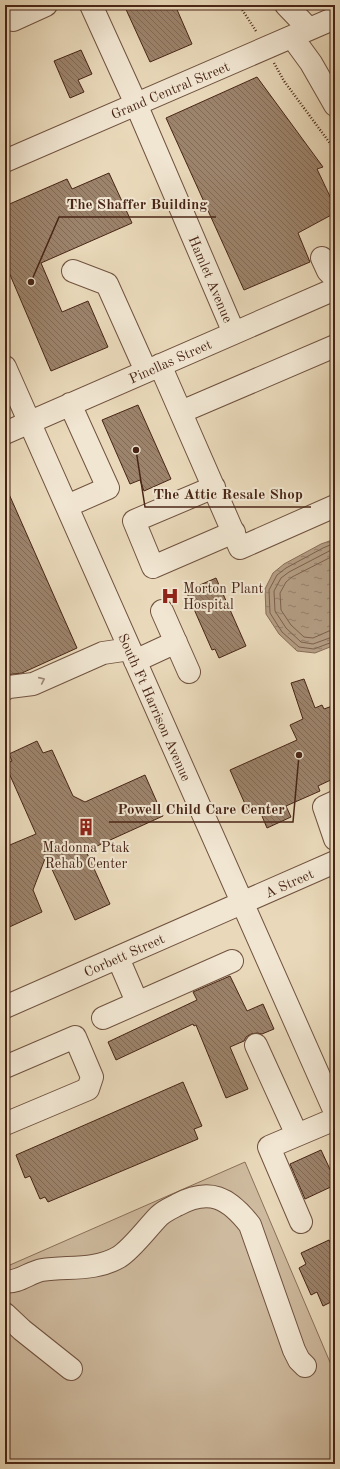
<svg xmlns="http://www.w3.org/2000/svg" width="340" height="1469" font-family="'Old Standard TT',serif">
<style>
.grass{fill:#ceba9e;stroke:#8b705a}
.water{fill:url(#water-ripples);stroke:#886c57}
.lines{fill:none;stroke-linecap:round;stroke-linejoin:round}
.shore{stroke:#7d604c;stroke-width:1}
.building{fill:url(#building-back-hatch);stroke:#482516}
.minor-casing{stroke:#70523f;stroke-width:24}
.path{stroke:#482516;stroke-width:2.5;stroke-dasharray:1 2;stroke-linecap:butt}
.minor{stroke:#f1e6d2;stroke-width:22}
.oneway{stroke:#9c8674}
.labels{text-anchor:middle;stroke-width:4;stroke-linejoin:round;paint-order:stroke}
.street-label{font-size:14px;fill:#482516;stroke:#f1e6d2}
.poi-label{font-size:14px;fill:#482516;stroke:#f1e6d2;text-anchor:start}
.leader{fill:none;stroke:#482516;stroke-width:1.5}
.callout-dot{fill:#482516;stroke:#f1e6d2;stroke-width:1.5}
.callout-label{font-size:15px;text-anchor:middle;font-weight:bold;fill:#482516;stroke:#f1e6d2;stroke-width:4;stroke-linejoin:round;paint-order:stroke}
</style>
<defs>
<pattern id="water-ripples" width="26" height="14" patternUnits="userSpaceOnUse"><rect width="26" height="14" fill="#b29c82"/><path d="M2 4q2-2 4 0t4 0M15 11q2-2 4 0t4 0" fill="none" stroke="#937f69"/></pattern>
<pattern id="building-back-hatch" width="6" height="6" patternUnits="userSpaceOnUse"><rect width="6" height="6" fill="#9c836b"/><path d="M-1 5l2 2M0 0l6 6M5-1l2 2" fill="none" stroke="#816b57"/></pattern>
</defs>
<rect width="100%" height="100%" fill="#e9d9ba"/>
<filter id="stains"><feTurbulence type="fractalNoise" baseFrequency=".005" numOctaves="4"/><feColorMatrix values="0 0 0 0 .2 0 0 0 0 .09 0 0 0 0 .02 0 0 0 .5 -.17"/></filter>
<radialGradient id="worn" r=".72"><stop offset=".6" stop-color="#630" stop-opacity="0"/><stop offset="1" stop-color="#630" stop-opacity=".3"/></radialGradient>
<path class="grass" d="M245,1162L335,1374V1464H5V1255L10,1265Z"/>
<path class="water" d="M335,539V645L315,653L297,651L279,634L266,614L265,589L273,573L284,564L321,544Z"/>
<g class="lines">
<path class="shore" d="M335,543L323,548L286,568L277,575L269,590L270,613L282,632L299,647L314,649L335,641
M335,548L289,572L281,578L274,591L275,611L286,628L301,642L313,644L335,636
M335,555L292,577L286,582L280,593L281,610L291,625L304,637L313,638L329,631L335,630"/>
</g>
<path class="building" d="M124,5H175L192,44L150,62Z
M81,50L92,74L78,80L84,92L70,98L54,61Z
M257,77L323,167L317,169L335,207V213L298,233L310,262L244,290L166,118Z
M109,173L132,223L41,263L62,312L88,301L108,347L51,371L5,263V206L67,179L72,189Z
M138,405L171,479L144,491L140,480L130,484L102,420Z
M5,485L77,648L22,673L5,675Z
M216,578L246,646L219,658L215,649L212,650L186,591Z
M304,679L315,708L322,705L324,709L335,705V778L318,786L320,791L286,806L291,817L267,828L259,809L249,813L230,770L297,740L290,725L303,719L291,683Z
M37,741L43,753L52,750L73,796L85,802L145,775L163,816L86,851L110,904L75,920L46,856L33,890L42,912L5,929V847L36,834L5,764L12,761L9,754Z
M230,976L247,1011L263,1004L274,1029L262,1034L257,1033L251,1034L246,1037L244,1041L230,1047L248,1089L226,1098L196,1025L194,1026L193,1024L116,1060L108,1042L197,1000L193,992Z
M183,1082L202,1126L194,1129L198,1139L48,1202L45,1197L40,1199L30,1176L25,1178L16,1155Z
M321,1150L335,1180V1185L305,1199L290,1164Z
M329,1240L335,1253V1300L323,1306L317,1292L311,1295L299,1268L306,1264L301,1253Z"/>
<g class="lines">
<g class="minor-casing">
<path id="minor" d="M6,5L13,20L46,5
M91,5L136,104L234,333
M286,5L309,29
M292,37L311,63L335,105
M5,161L335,18
M322,258L328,271L335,278
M73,271L107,284L146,371
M160,365L240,548L335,506
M5,367L335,1112
M181,412L335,346
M5,433L335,289
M214,487L134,521L153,567L234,532
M67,506L108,488L70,404
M162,611L189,672
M135,661L176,642
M5,689L9,687L33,684L103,653L130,649
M335,802L324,807L335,839
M118,958L137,1002
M5,1007L335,862
M103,1018L232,961
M256,1045L297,1135
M5,1067L75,1037L92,1077L88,1089L5,1124
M301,1222L269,1147L335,1119
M5,1281C17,1284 30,1272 42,1270C68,1266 95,1271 119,1257C132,1249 148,1227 159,1216C164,1211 171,1208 177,1205C210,1187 229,1198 250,1225L294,1350L299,1360L305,1366
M5,1314L22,1330L71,1369"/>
</g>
<path class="path" d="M239,5L256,31
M274,63L284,81L335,150"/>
<use href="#minor" class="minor"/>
</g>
<defs><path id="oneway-chevron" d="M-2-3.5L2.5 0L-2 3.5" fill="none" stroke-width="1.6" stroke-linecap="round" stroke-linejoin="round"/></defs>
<use class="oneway" href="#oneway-chevron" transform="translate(42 680) rotate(-24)"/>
<defs>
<g id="hospital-bare" transform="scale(1.38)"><path d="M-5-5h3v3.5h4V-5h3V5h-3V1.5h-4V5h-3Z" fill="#8f2418" stroke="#f1e6d2" stroke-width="2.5" paint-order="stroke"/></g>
<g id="building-bare" transform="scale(1.38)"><path d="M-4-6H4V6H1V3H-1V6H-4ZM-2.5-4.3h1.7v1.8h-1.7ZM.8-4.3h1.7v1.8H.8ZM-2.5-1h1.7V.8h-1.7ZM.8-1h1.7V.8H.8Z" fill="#8f2418" stroke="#f1e6d2" stroke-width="2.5" paint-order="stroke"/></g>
</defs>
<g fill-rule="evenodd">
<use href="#hospital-bare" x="170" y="596"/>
<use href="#building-bare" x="86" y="827"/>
</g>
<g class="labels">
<g class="street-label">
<text transform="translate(170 90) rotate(-23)" y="5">Grand Central Street</text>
<text transform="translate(211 279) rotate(67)" y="5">Hamlet Avenue</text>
<text transform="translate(170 361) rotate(-24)" y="5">Pinellas Street</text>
<text transform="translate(155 707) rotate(66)" y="5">South Ft Harrison Avenue</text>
<text transform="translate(289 883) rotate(-24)" y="5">A Street</text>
<text transform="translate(124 955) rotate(-24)" y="5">Corbett Street</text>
</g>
<g class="poi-label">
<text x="183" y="593">Morton Plant<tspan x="183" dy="16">Hospital</tspan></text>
<text x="86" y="852" text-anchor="middle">Madonna Ptak<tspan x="86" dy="16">Rehab Center</tspan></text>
</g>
</g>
<path class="leader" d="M31 282L59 217H216M136 450L145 507H311M299 755L293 822H109"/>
<g class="callout-dot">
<circle cx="31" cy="282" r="4"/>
<circle cx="136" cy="450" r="4"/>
<circle cx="299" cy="755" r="4"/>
</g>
<g class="callout-label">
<text x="137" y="209">The Shaffer Building</text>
<text x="228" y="499">The Attic Resale Shop</text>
<text x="201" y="814">Powell Child Care Center</text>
</g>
<rect width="340" height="1469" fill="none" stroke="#e9d9ba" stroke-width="20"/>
<rect x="6" y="6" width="328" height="1457" fill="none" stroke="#482516" stroke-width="2"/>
<rect x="10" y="10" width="320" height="1449" fill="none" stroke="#482516"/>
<rect width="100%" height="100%" filter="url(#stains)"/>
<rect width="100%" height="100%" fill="url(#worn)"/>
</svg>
